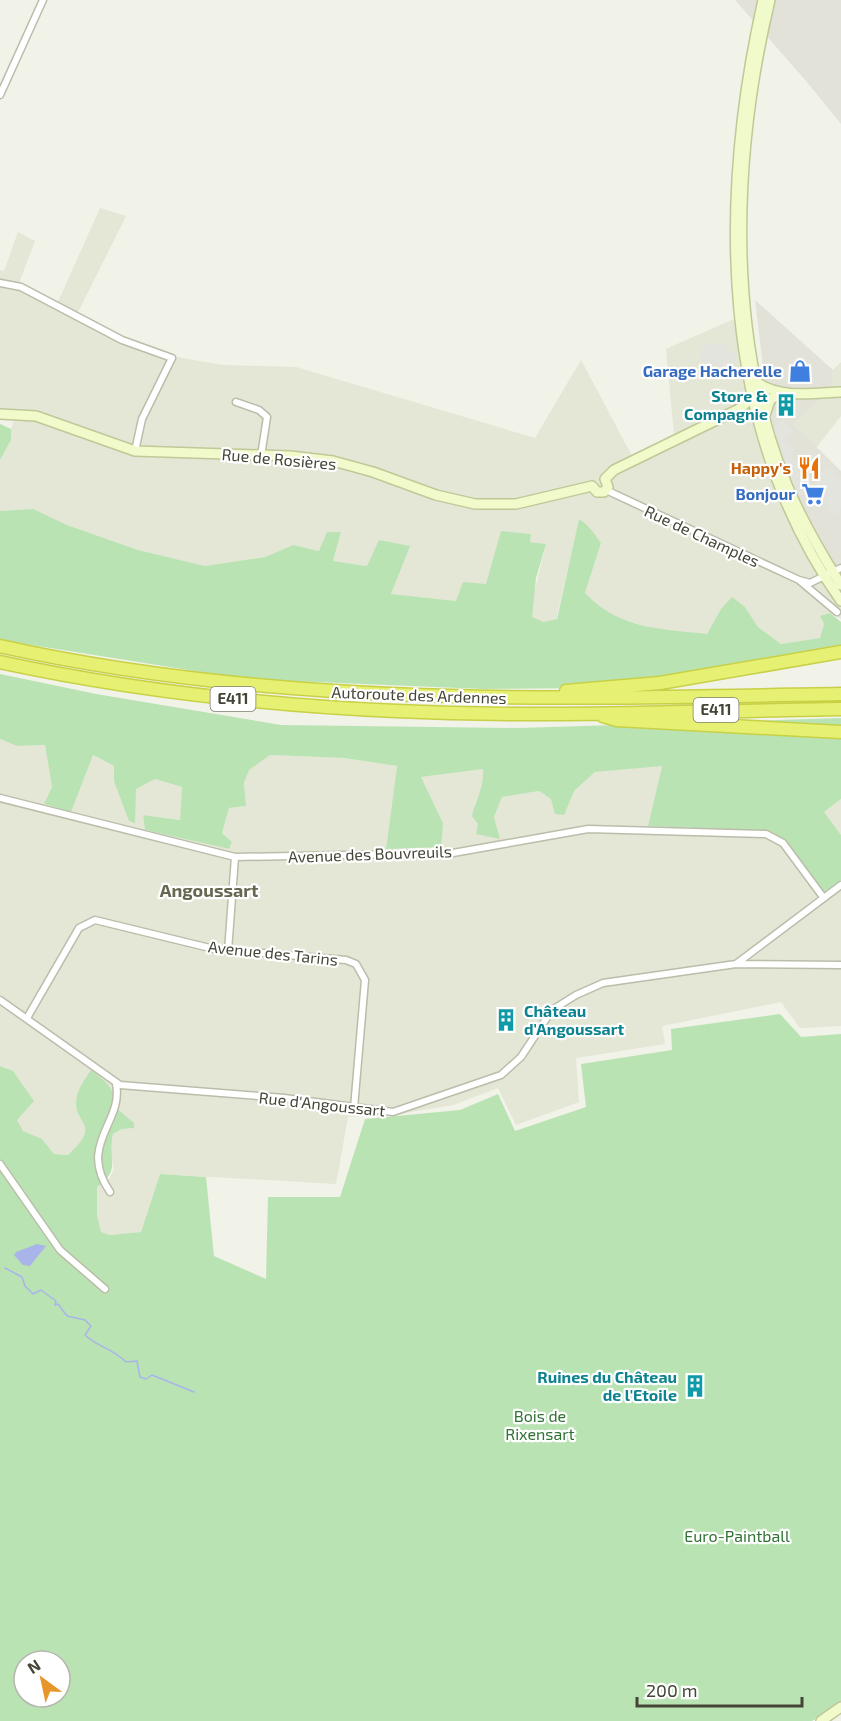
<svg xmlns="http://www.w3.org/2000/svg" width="841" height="1721" font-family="'Exo 2',sans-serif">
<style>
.residential{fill:#e4e6d6}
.industrial{fill:#e2e2d9}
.green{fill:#bae3b4;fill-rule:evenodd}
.parking{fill:#e4e4df}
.water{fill:#a9b4ea}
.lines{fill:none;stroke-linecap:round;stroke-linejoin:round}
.stream{stroke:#a9b4ea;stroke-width:1.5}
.street-casing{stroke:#bbbdab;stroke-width:9}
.secondary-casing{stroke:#c0c897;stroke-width:12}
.highway-casing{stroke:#c8d045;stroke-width:15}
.street{stroke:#fff;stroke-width:6}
.secondary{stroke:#f1faca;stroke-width:9}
.highway{stroke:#e6f174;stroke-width:12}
.labels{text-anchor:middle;stroke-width:4.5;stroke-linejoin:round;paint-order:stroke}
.shield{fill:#fff;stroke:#7d7d73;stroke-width:1.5}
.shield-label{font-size:15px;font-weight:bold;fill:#454537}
.shop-label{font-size:16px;font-weight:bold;fill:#366cbe;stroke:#fff;text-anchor:end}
.culture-label{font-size:16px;font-weight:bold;fill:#0d838f;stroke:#fff;text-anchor:end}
.street-label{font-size:16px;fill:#454537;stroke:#fff}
.food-label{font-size:16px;font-weight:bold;fill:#c56008;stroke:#fff;text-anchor:end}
.park-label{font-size:16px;fill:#2f7232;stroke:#fff}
.neighbourhood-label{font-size:18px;font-weight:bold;fill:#66674f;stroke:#fff}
</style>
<rect width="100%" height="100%" fill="#f1f2e8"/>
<path class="residential" d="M100,208L126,216L77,314L113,334L177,357L222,365L296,367L535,438L581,360L632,456L674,435L666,349L734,319L750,408L770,473L802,543L841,607V619L830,613L820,617L824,624L820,638L781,644L758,627L745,607L721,609L707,634L666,632L614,617L597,605L585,593L601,543L579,520L556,620L544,622L532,617V601L546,544L529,542L531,535L486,584L456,601L391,594L409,546L367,566L333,561L341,532L319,551L293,545L265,557L205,566L138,550L67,525L33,510L0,511V460L11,440V429L17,412L0,411V270L4,271L18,232L35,241L19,283L57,304Z
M841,362V416L816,448L793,424L831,389L833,370Z
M0,739L17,746L45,745L52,787L44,805L71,812L92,755L114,766V781L136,789L155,779L182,787L180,820L143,815L145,830L229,849L232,842L222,833L229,808L246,806L244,783L249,769L270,755L344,758L397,766L386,849L443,823L421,777L483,769L484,786L474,804L499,839L494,817L502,797L539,791L551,799L574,791L595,772L662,765L648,826L769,831L786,840L824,893L841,880V1026L800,1028L781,1002L662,1026L665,1044L576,1058L579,1102L516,1125L498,1088L453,1105L393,1115L348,1117L336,1184L160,1174L141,1232L110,1235L101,1232L97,1215V1187L110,1178L114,1169L110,1149L113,1134L122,1129L133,1128L78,1107L86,1127L84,1140L68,1155L54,1154L42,1139L23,1131L16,1120L13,1071L0,1066Z
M841,799V835L824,812Z"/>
<path class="industrial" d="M735,0H841V124L807,82Z
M755,300L833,370L831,389L793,424L841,471V576L799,499L786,470L768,409Z"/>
<path class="green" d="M0,424L11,429V440L0,460Z
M33,509L67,525L138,550L205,566L265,557L293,545L319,551L327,532H341L333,561L367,566L379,540L410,546L391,594L456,601L463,582L486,584L501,531L531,534L530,542L546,544L536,578L532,617L544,622L557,619L579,519C590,526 594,534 601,543L585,593C619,629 661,629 707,634L721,609L732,597L745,607L758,627L781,644L820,638L824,624L820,616L830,613L841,622V647L687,675L587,688L483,689L245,679L0,640V511Z
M0,674L96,694L281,725L518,728L841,718V799L824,812L841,835V880L824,893L786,840L769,831L648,826L662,766L595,772L574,791L564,815L555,814L551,799L539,791L502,797L494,817L500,839L476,834L478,824L472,816C476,797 484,790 483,769L421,777L443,823L441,847L386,849L397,766L344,758L270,755L249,770L244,783L246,806L229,808L222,833L232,842L229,849L145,830L143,815L180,820L182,787L155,779L136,789L135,823L129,821L114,781V766L93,755L71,812L44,804L52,787L45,745L17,746L0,739Z
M780,1014L801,1037L841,1034V1702L812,1721H0V1066L13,1071L34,1101L17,1120L23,1131L42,1139L54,1154L68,1155C105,1121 70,1125 77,1096C79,1087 86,1078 91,1070C105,1081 116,1088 115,1107L134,1123V1128L122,1129L113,1134C107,1161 122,1169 97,1187V1215L101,1232L110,1235L141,1232L160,1174L206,1177L214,1256L266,1279L268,1197H340L365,1119L460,1110L498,1094L515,1131L586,1107L581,1064L672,1050L671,1029ZM24,1661H60V1697H24Z"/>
<path class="parking" d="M711,343L725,345L724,349L733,353L736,360L729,370L704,363L700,359L703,345Z
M783,419L794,432L786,439L794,450L789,455L800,466L796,471L804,480L812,474L815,479L798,498L774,426Z
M827,465L841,479V508L835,517L815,481Z"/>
<path class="water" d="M37,1244L46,1246L30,1266L23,1265L14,1255L16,1252Z"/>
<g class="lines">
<path class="stream" d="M5,1268L22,1277L25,1286L33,1294L41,1290L56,1301L55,1305L58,1304L67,1316L85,1320L91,1326L85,1335C97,1347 111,1347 126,1362L137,1361L140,1377L146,1379L152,1375L194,1392"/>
<g class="street-casing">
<path id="street" d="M0,95L43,0
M0,283L21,287L122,340L172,358L142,419L135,451
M236,402L259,410L267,417L261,456
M606,490L799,580L810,583L841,568
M800,581L837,612
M0,798L235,857L453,853L588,829L766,834L783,843L823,897
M228,951L235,857
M736,964L841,885
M0,1000L120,1085L284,1098L393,1112L501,1075L521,1057L552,1010L576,995L603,983L736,964L841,965
M27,1018L79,928L95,920L214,949L346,960L356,964L365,980L354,1108
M0,1164L60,1250L105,1289
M110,1192C77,1144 124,1122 116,1084"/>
</g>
<g class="secondary-casing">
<path id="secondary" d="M763,0C718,200 718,427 841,601
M770,0C733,154 726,336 787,485C802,520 821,553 841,585
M758,383C781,399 814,393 841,392
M0,414L36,416L135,451L290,456L333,461L373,472L436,495L475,504H516L592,486
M765,415L770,400L780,393
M605,479L614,470L741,408L753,396
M592,486L597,492H604L608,487L605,479
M821,1721L841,1707"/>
</g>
<g class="highway-casing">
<path id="highway" d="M0,646C281,708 556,699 841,694
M0,662C130,690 263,705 396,711C544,718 693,711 841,709
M566,691L660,683L841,652
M603,716L617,720L841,732"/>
</g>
<use href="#street" class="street"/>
<use href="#secondary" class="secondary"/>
<use href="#highway" class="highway"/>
</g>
<defs>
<g id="shop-bare" transform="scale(1.8)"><path d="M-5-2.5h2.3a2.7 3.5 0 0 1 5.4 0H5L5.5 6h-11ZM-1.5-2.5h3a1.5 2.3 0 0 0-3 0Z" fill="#3f7fe0" stroke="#fff" stroke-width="2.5" paint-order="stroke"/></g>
<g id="building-bare" transform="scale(1.8)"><path d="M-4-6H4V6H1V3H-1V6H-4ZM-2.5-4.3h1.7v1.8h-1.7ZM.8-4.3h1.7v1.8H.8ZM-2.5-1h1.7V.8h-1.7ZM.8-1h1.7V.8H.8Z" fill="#0f9aa8" stroke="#fff" stroke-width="2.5" paint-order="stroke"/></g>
<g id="restaurant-bare" transform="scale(1.8)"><path d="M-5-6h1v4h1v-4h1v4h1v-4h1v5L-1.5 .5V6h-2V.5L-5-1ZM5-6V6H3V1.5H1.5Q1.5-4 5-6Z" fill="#e8710a" stroke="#fff" stroke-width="2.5" paint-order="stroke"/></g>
<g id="supermarket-bare" transform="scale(1.8)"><path d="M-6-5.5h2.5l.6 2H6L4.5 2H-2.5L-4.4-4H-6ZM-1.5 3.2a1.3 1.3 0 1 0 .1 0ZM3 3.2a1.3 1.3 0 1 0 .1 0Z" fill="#3f7fe0" stroke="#fff" stroke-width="2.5" paint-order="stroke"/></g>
</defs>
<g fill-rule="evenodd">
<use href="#shop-bare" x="800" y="371"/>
<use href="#building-bare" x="786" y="405"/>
<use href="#restaurant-bare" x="809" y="468"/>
<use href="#supermarket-bare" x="813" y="494"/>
<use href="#building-bare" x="506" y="1020"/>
<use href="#building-bare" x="695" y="1386"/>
</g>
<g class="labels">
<g class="shield">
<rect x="210.5" y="687" width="45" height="24" rx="4.5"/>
<rect x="693.5" y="698" width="45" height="24" rx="4.5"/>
</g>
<g class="shield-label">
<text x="233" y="704">E411</text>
<text x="716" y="715">E411</text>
</g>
<g class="shop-label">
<text x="782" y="377">Garage Hacherelle</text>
<text x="795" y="500">Bonjour</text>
</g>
<g class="culture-label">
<text x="768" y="402">Store &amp;<tspan x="768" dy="18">Compagnie</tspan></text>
<text x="524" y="1017" text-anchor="start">Château<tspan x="524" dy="18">d'Angoussart</tspan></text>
<text x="677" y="1383">Ruines du Château<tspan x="677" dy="18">de l'Etoile</tspan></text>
</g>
<g class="street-label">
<text transform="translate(279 459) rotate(5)" y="6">Rue de Rosières</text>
<text transform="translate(702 536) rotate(25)" y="6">Rue de Champles</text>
<text transform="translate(419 695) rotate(2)" y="6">Autoroute des Ardennes</text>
<text transform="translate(370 854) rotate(-2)" y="6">Avenue des Bouvreuils</text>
<text transform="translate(273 953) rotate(6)" y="6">Avenue des Tarins</text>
<text transform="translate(322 1104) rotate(6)" y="6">Rue d'Angoussart</text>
</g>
<g class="food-label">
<text x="791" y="474">Happy's</text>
</g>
<g class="park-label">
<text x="540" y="1422">Bois de<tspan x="540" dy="18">Rixensart</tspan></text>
<text x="737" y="1542">Euro-Paintball</text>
</g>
<g class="neighbourhood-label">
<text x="209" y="897">Angoussart</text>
</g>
</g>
<g transform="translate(42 1679) rotate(327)"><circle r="28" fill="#ffffff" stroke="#b5b5af" stroke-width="1.5"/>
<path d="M0-4.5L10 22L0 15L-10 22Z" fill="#e7962a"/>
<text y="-9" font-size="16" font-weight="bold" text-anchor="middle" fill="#454537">N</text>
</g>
<path d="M637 1697v9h165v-9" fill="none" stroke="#454537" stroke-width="3"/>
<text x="646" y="1697" font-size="18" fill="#454537" stroke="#ffffff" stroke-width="4.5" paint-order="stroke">200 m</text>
</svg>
